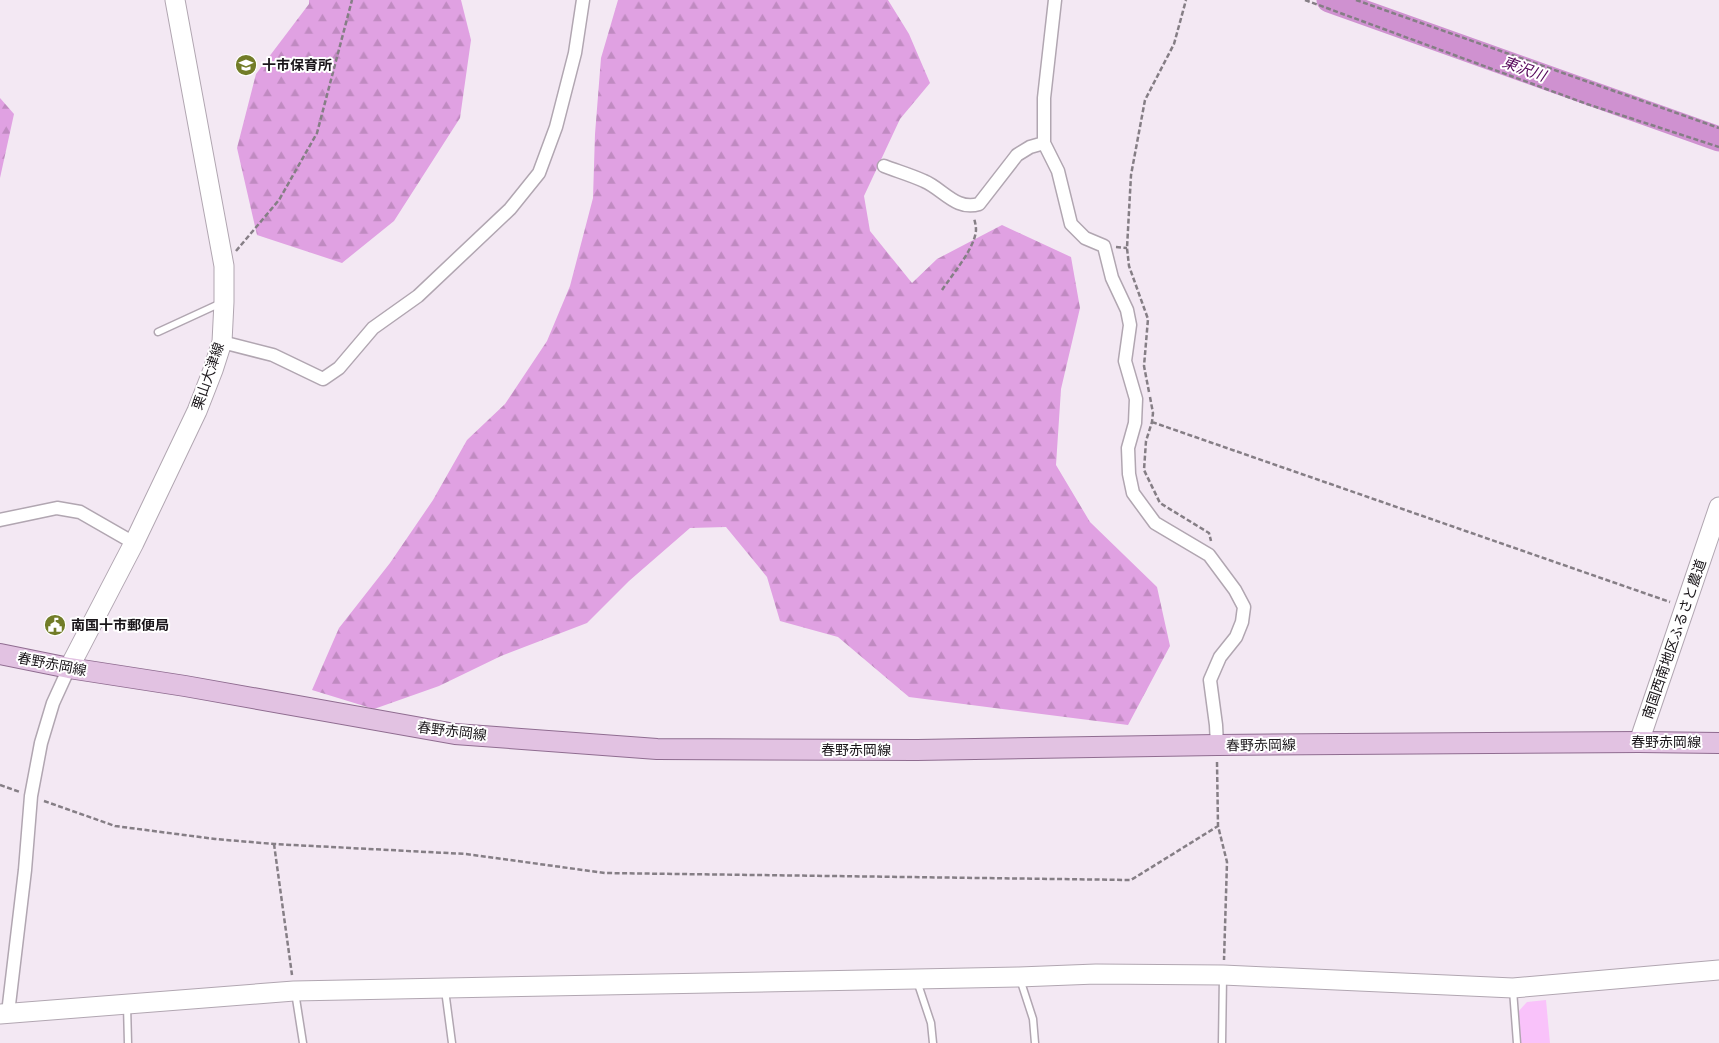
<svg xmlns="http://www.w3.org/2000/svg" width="1719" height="1043" font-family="Barlow,'Noto Sans JP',sans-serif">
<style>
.grass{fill:#f9c2fa}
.forest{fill:url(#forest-firs)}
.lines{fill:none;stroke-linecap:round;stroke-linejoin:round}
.river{stroke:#cf91d0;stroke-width:25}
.lane-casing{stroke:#b1a6b1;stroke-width:9}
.street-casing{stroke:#b1a6b1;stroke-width:15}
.secondary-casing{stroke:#b1a6b1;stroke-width:21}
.primary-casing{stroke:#8f6c90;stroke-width:22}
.path{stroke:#857e85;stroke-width:2.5;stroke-dasharray:5 2.5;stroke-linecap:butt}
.lane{stroke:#fff;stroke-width:6}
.street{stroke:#fff;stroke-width:12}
.secondary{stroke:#fff;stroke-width:19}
.primary{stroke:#e2c2e2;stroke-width:20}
.labels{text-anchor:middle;stroke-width:4;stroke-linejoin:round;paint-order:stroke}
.poi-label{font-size:14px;font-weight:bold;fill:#1a161a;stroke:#fff;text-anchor:start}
.street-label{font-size:14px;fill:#1a161a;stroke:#fff}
.water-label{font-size:15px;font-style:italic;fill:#550659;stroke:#fff}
</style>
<defs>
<pattern id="forest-firs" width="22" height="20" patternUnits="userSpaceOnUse" patternTransform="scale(1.25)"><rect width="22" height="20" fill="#e0a1e2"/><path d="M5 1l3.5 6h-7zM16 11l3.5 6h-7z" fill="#c08ac1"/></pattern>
</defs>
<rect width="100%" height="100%" fill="#f3e8f3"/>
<path class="grass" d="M1546,1000L1550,1043H1520L1518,1012L1527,1002Z"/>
<path class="forest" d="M309,0H461L471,40L460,118L394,221L342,263L257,235L237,148L256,74L309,4Z
M618,0H888L909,34L930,83L900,119L864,196L870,231L912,283L937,259L1002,225L1071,257L1080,308L1061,389L1056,465L1090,522L1157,587L1170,646L1128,725L909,697L838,637L780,621L767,577L726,527L690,528L629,581L587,623L501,656L439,686L374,709L312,690L339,628L390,563L433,500L467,440L505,404L547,341L570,286L593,198L595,134L601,58Z
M0,98L14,114L0,178Z"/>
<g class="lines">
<path class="river" d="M1329,0L1719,139"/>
<g class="lane-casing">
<path id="lane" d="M158,332L221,303
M1020,979L1033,1019L1035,1043
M917,981L931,1023L933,1043
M445,990L452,1043
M1513,990L1517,1043
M295,992L303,1043
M127,1005L128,1043
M1222,1043L1223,976"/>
</g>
<g class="street-casing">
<path id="street" d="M1055,0L1044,98V143L1058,171L1071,224L1085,238L1104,246L1112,278L1127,310L1130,325L1125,361L1136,399L1135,423L1128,448L1129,474L1133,493L1155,523L1209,555L1235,590L1244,607L1242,622L1236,637L1220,657L1210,680L1216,725L1217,745
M884,166C897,171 911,175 924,181C943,189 956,211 979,204L1017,155L1030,147L1044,143
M222,342L273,355L323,379L339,368L373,328L418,296L510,209L539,173L556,127L575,53L583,0
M0,520L57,508L80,512L134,543
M8,1013L25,870L31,796L41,743L53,703L69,668"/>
</g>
<g class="secondary-casing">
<path id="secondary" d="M69,668L134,543L197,411L213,370L222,342L224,302V266L175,0
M1639,742L1719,507
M0,1014L294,991L1019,977L1096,974L1223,975L1513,988L1719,970"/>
</g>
<g class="primary-casing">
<path id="primary" d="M0,654L69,668L185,686L455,734L657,749L917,750L1217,745L1639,742L1719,743"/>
</g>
<path class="path" d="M1305,0L1587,104L1719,147
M1356,0L1719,128
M1116,247L1127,248
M236,251L279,200L317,133L352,0
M942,290C952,275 975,248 976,230C976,226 975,222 974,218
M1149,392L1144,366L1148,319L1129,266L1127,248L1131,175L1145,100L1174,44L1186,0
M1150,397L1153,413L1152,422L1146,441L1144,470L1160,503L1209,533L1211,541
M1152,422L1670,602
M1217,762L1218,826L1227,862L1224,960
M0,785L20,792
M44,801L115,826L215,839L274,844L466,854L605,873L1131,880L1218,826
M274,844L292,975"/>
<use href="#lane" class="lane"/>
<use href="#street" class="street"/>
<use href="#secondary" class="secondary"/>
<use href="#primary" class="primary"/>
</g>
<defs>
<g id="school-disc" transform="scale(1.125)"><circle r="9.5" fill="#727c28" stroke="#fff"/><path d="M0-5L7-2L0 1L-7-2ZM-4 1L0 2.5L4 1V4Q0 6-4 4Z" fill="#fff"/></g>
<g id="civic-disc" transform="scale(1.125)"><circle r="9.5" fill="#727c28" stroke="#fff"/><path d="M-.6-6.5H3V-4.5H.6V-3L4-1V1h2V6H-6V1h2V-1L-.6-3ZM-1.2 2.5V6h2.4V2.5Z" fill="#fff"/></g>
</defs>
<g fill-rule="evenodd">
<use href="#school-disc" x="246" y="65"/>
<use href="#civic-disc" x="55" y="625"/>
</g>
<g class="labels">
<g class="poi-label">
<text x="262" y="70">十市保育所</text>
<text x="71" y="630">南国十市郵便局</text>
</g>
<g class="street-label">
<text transform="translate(208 376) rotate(-71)" y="5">栗山大津線</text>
<text transform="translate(1674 639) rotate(-71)" y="5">南国西南地区ふるさと農道</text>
<text transform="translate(52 664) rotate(11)" y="5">春野赤岡線</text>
<text transform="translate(452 731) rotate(7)" y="5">春野赤岡線</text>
<text x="1666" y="747">春野赤岡線</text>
<text transform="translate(1261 745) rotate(-1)" y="5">春野赤岡線</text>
<text x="856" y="755">春野赤岡線</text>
</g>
<g class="water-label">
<text transform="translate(1524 69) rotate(20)" y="5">東沢川</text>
</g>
</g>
</svg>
